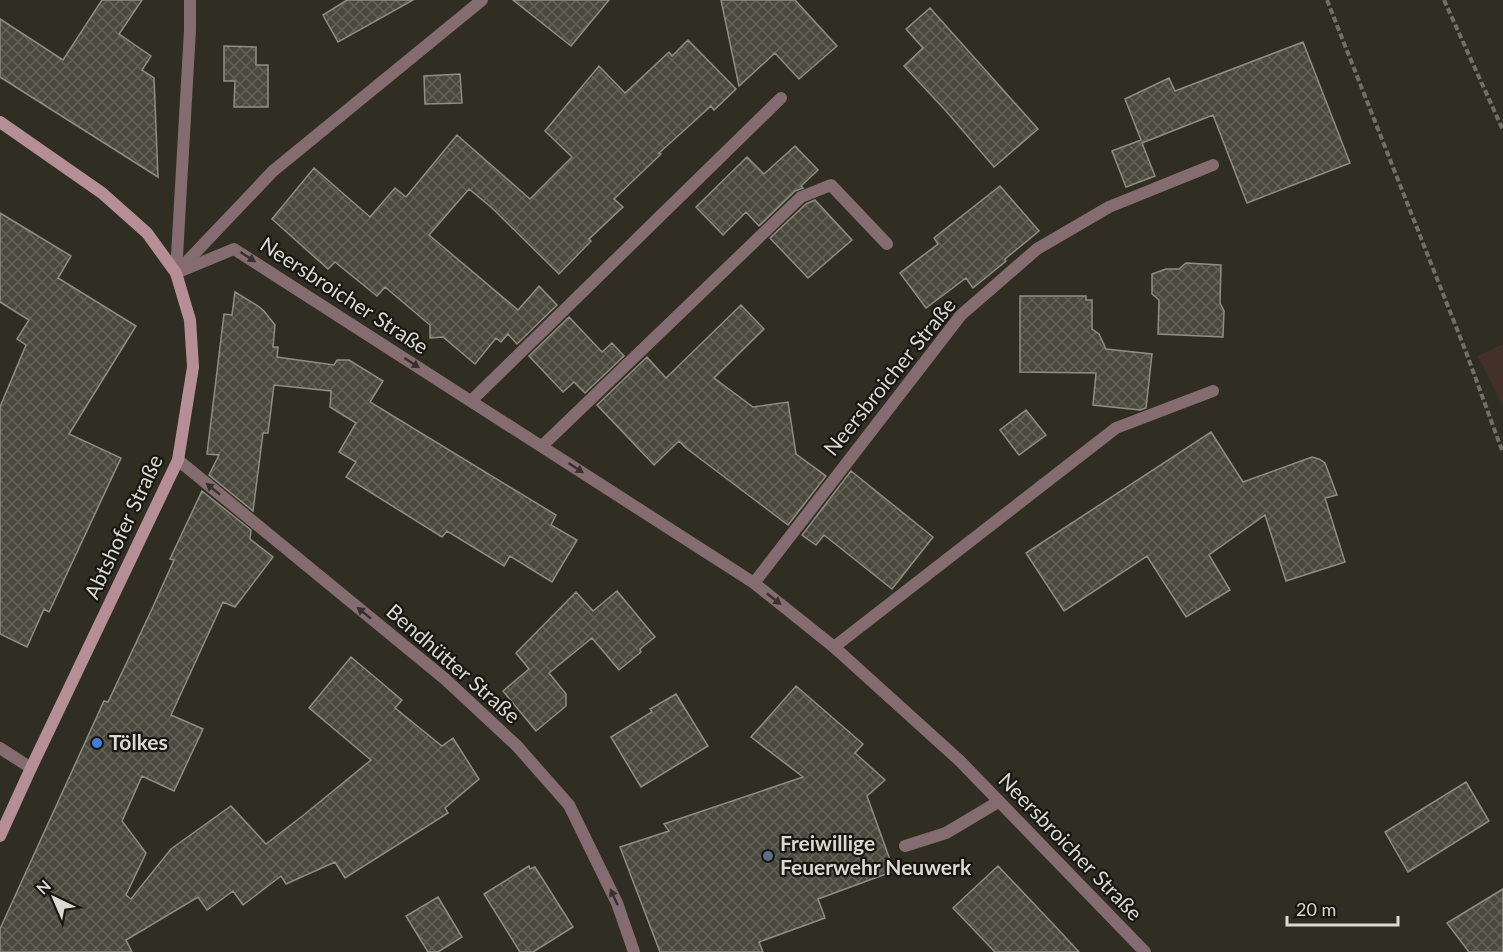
<svg xmlns="http://www.w3.org/2000/svg" width="1503" height="952" font-family="Lato,sans-serif">
<style>
.commercial{fill:#433029}
.building{fill:url(#building-cross-hatch);stroke:#908e81;stroke-width:1.5}
.lines{fill:none;stroke-linecap:round;stroke-linejoin:round}
.path{stroke:#717066;stroke-width:4;stroke-dasharray:6 3;stroke-linecap:butt}
.lane{stroke:#846c70;stroke-width:12}
.street{stroke:#846c70;stroke-width:12}
.secondary{stroke:#b58f95;stroke-width:12}
.oneway{fill:#38302e}
.shop-dot{fill:#3f7fe0;stroke:#171611;stroke-width:2}
.service-dot{fill:#5c6f8a;stroke:#171611;stroke-width:2}
.labels{text-anchor:middle;stroke-width:4.5;stroke-linejoin:round;paint-order:stroke}
.street-label{font-size:21px;fill:#dad9d2;stroke:#171611}
.poi-label{font-size:21px;font-weight:bold;fill:#dad9d2;stroke:#171611;text-anchor:start}
</style>
<defs>
<pattern id="building-cross-hatch" width="8" height="8" patternUnits="userSpaceOnUse" patternTransform="scale(1.5)"><rect width="8" height="8" fill="#4b493e"/><path d="M0 0l8 8M0 8l8-8" fill="none" stroke="#646359"/></pattern>
</defs>
<rect width="100%" height="100%" fill="#302e23"/>
<path class="commercial" d="M1503,344V406L1478,356Z"/>
<path class="building" d="M102,0H142L119,34L151,56L142,70L154,78L158,177L0,77V19L63,60Z
M347,0H413L338,42L323,15Z
M513,0H609L571,46Z
M721,0H795L837,46L799,79L775,53L739,86Z
M930,8L1038,129L994,167L946,111L904,66L923,48L906,29Z
M688,40L736,89L714,110L711,106L659,153L661,154L614,199L623,207L589,239L591,241L559,274L492,208L469,189L429,235L518,310L539,286L557,305L517,344L508,334L501,342L496,338L475,364L443,337L430,338V325L385,287L377,296L335,262L328,269L272,219L314,168L370,217L395,188L406,197L457,135L530,199L572,157L545,131L599,66L625,93L669,52L672,56Z
M1303,42L1350,163L1247,203L1213,115L1142,143L1155,176L1126,187L1112,151L1141,140L1125,99L1169,78L1175,91Z
M224,46L256,47V65H268V107H234L235,81H224Z
M460,74L462,103L425,104L424,76Z
M795,146L818,170L801,186L803,188L795,191L759,226L746,212L723,235L696,207L747,157L764,174Z
M1000,186L1039,231L1005,259L1006,261L973,288L966,278L926,308L900,273L938,244L934,238Z
M815,200L852,240L808,278L770,238L806,204Z
M0,213L71,256L58,278L136,326L69,434L121,458L49,612L44,609L27,647L0,634V407L26,345L17,339L29,320L0,302Z
M1186,263L1221,265L1220,303L1224,311L1223,337L1158,334L1159,300L1152,294V274L1166,269H1179Z
M235,292L258,306L264,311L275,325L273,347H278L277,357L334,365L337,360H349L383,381L370,402L556,515L551,525L577,540L552,582L510,556L504,566L447,531L442,537L346,477L356,462L339,452L356,423L330,407L331,391L274,385L268,433H263L253,511L209,475L219,455L207,454L224,314L232,315Z
M1020,296H1086V300H1092V329L1099,334L1106,349L1152,354L1146,408L1140,410L1093,405L1096,373L1020,372Z
M741,305L764,329L714,378L753,407L788,402L796,454L826,476L788,525L686,448L679,441L654,465L597,405L647,357L666,378Z
M569,317L602,352L612,343L624,356L585,393L574,382L563,392L529,356Z
M1026,410L1046,435L1019,455L1000,430Z
M1211,432L1243,482L1312,457L1319,459L1325,463L1337,495L1325,498L1345,562L1286,581L1265,515L1209,555L1230,590L1186,617L1147,556L1064,611L1026,553Z
M851,471L933,537L892,589L824,535L816,545L802,535Z
M202,491L251,530L250,539L273,557L235,607L223,602L171,715L203,729L174,791L142,776L122,821L146,853L126,895L131,899L171,849L231,806L266,844L305,814L371,760L309,708L351,657L402,700L395,708L442,746L453,738L479,779L445,808L448,813L345,878L335,862L286,884L281,876L243,905L233,891L207,910L198,897L126,940L132,952H0V929L104,701L108,702L152,609L174,560L170,559Z
M617,591L655,637L640,649L641,652L619,670L592,638L549,673L566,694V706L536,731L503,691L529,669L516,653L576,592L593,611Z
M796,686L863,744L855,753L885,780L867,796L894,871L818,899L825,918L759,942L763,952H660L620,847L669,831L664,824L803,777L751,737Z
M676,694L708,746L641,787L611,737L652,712L650,709Z
M1466,782L1489,821L1408,872L1385,832Z
M529,866L530,869L535,867L573,927L533,952H520L484,894Z
M998,866L1054,925L1079,952H995L953,908Z
M1503,889V952H1469L1447,923Z
M438,897L462,937L438,952H428L406,916Z"/>
<g class="lines">
<path class="path" d="M1327,0L1466,352L1503,453
M1444,0L1503,130"/>
<path class="lane" d="M177,272L273,171L482,0
M471,401L781,98
M542,446L801,197L831,185L887,244
M834,647L1116,428L1213,391
M905,846L946,833L998,802"/>
<path class="street" d="M190,0V30L176,273L234,249L754,583L834,647L960,761L1145,952
M178,460L445,679L517,746L569,805L617,903L634,952
M754,583L961,315L1037,249L1109,207L1213,165
M0,748L31,768"/>
<path class="secondary" d="M0,122L102,193L147,233L176,273L190,320L193,367L178,460L31,768L0,836"/>
</g>
<defs><path id="oneway-solid" d="M-6-.8H1V-3.2L6.5 0L1 3.2V.8H-6Z" transform="scale(1.5)"/></defs>
<g class="oneway">
<use href="#oneway-solid" transform="translate(248 257) rotate(33)"/>
<use href="#oneway-solid" transform="translate(412 363) rotate(33)"/>
<use href="#oneway-solid" transform="translate(576 468) rotate(33)"/>
<use href="#oneway-solid" transform="translate(213 489) rotate(-141)"/>
<use href="#oneway-solid" transform="translate(774 599) rotate(38)"/>
<use href="#oneway-solid" transform="translate(364 613) rotate(-141)"/>
<use href="#oneway-solid" transform="translate(614 897) rotate(-115)"/>
</g>
<circle class="shop-dot" cx="97" cy="743" r="6"/>
<circle class="service-dot" cx="768" cy="856" r="6"/>
<g class="labels">
<g class="street-label">
<text transform="translate(344 296) rotate(33)" y="7">Neersbroicher Straße</text>
<text transform="translate(890 377) rotate(-51)" y="7">Neersbroicher Straße</text>
<text transform="translate(124 527) rotate(-65)" y="7">Abtshofer Straße</text>
<text transform="translate(453 664) rotate(41)" y="7">Bendhütter Straße</text>
<text transform="translate(1070 847) rotate(46)" y="7">Neersbroicher Straße</text>
</g>
<g class="poi-label">
<text x="109" y="750">Tölkes</text>
<text x="780" y="851">Freiwillige<tspan x="780" dy="24">Feuerwehr Neuwerk</tspan></text>
</g>
</g>
<g transform="translate(54 898) rotate(316)" stroke="#171611" stroke-width="4.5" paint-order="stroke">
<path d="M0-4.5L10 22L0 15L-10 22Z" fill="#dad9d2"/>
<text y="-9" font-size="16" font-weight="bold" text-anchor="middle" fill="#dad9d2">N</text>
</g>
<path d="M1287 916v9h111v-9" fill="none" stroke="#dad9d2" stroke-width="3"/>
<text x="1296" y="916" font-size="18" fill="#dad9d2" stroke="#171611" stroke-width="4.5" paint-order="stroke">20 m</text>
</svg>
